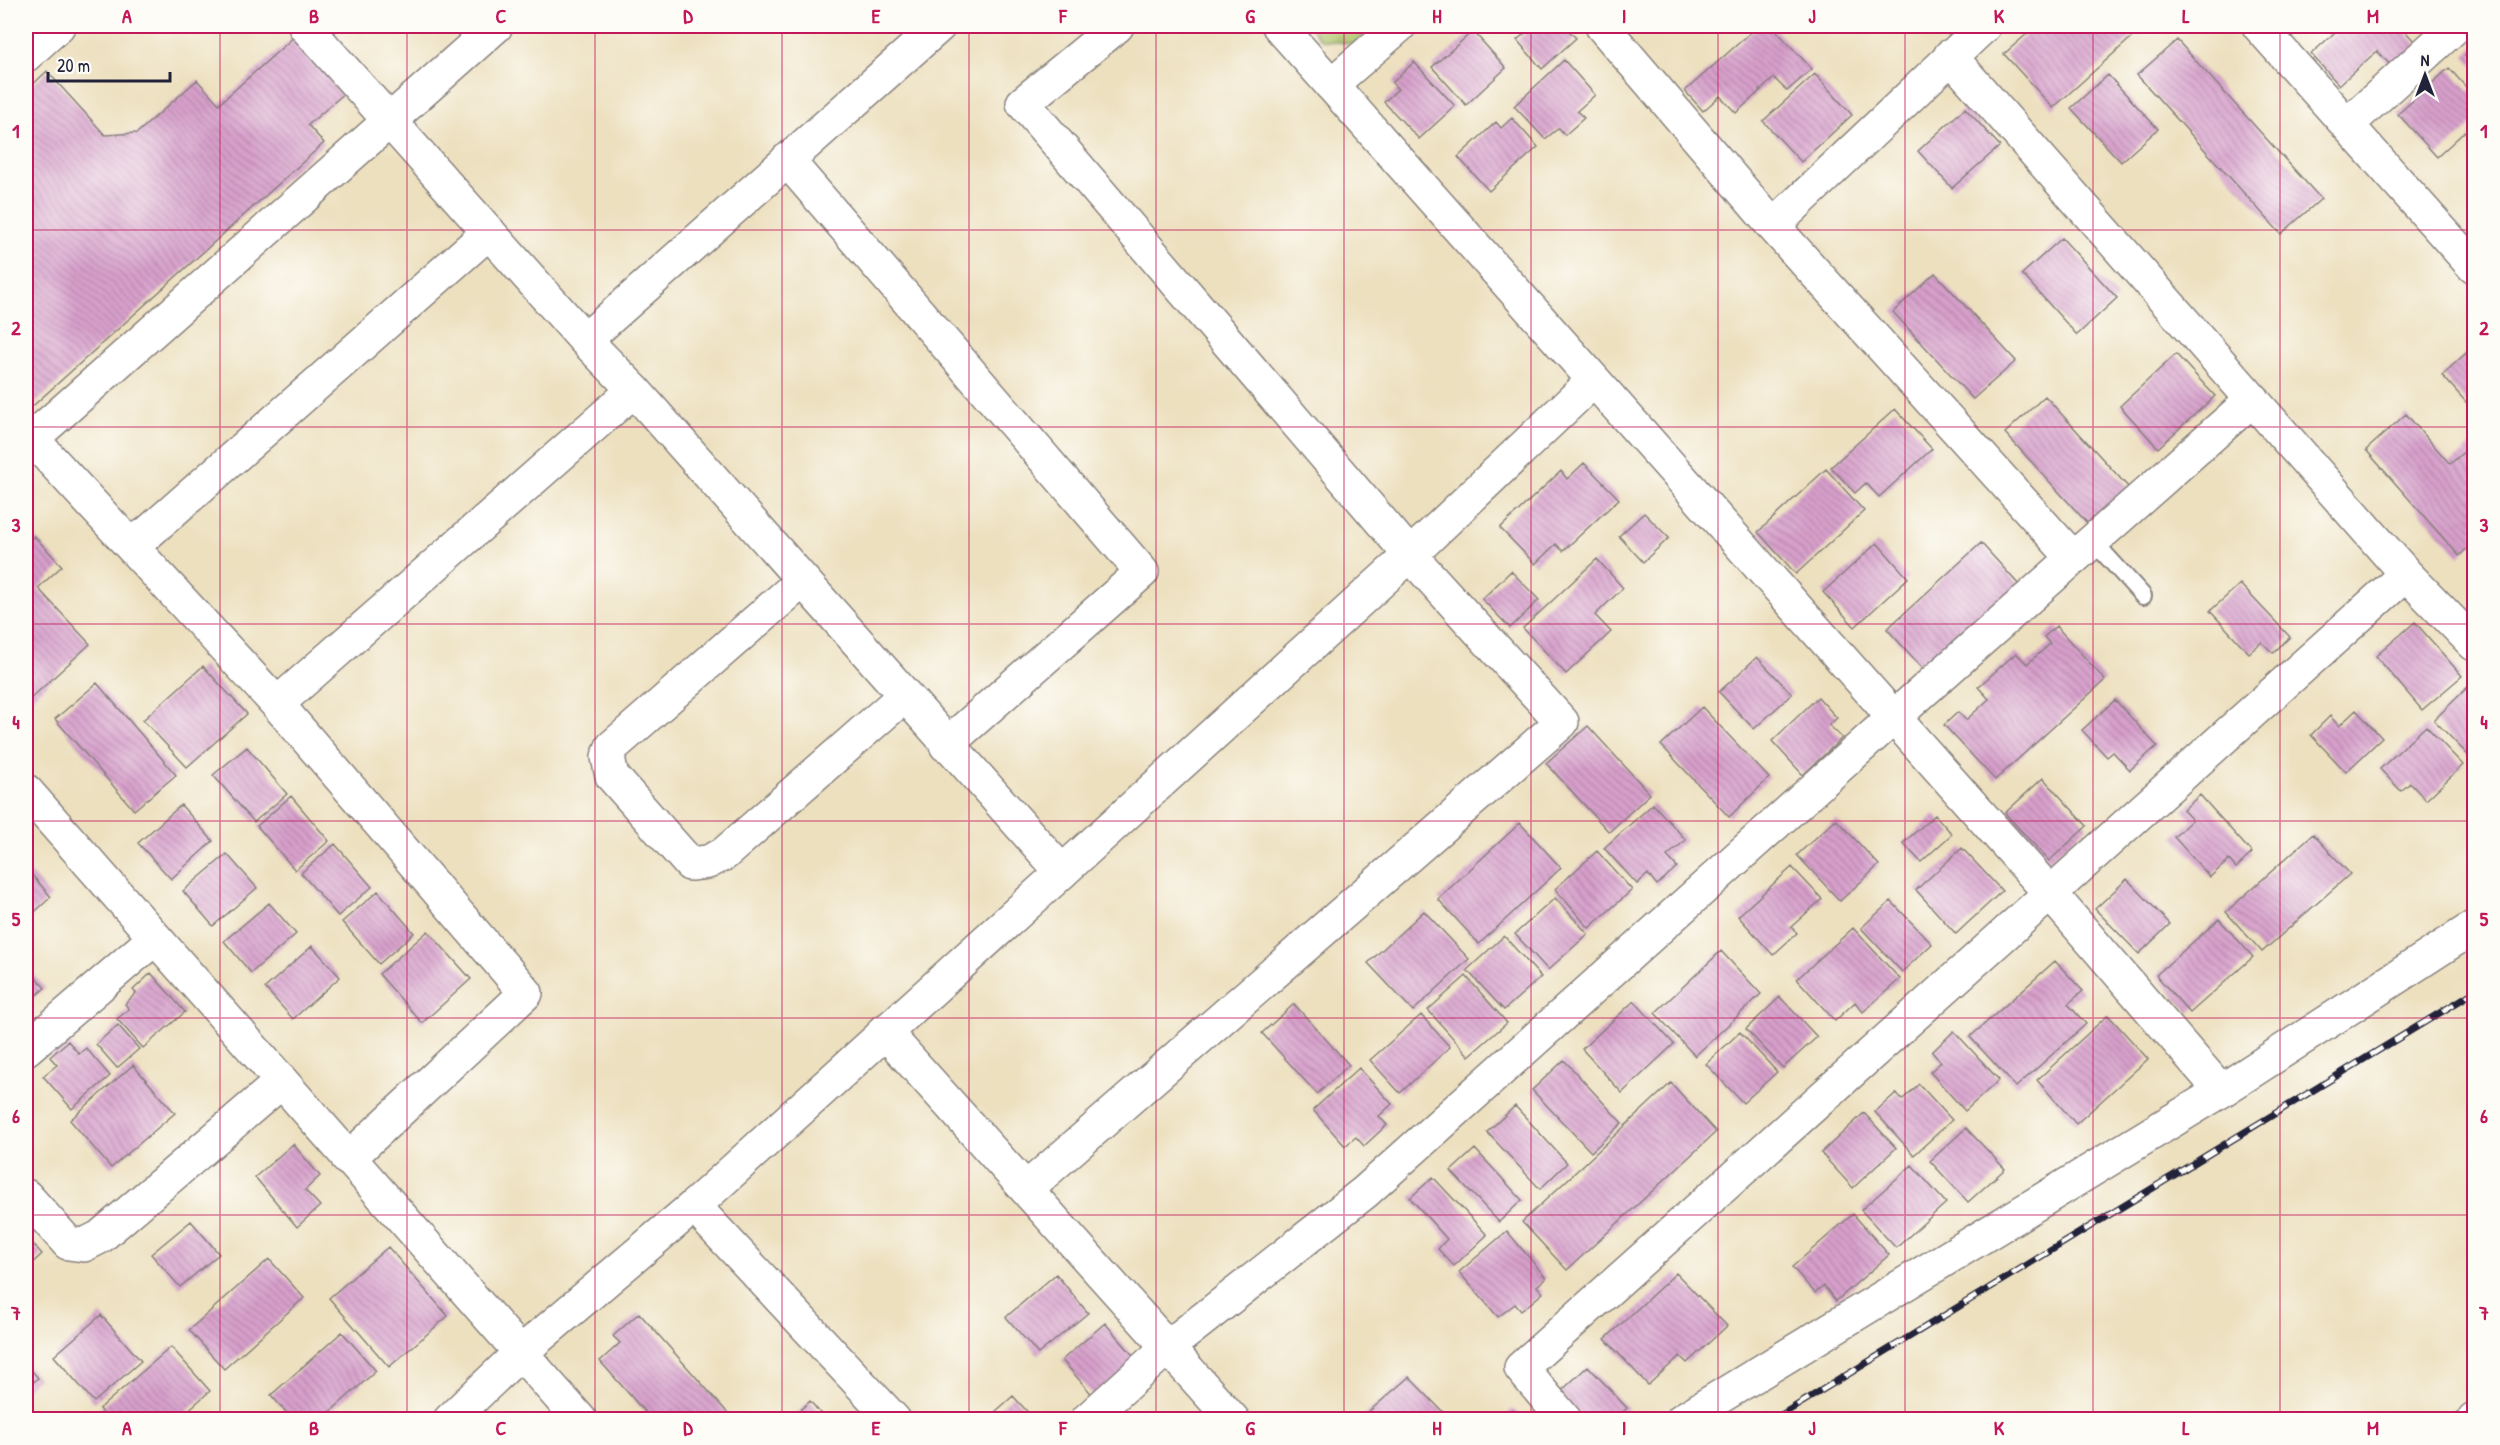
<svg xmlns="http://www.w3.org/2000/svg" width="2500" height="1445" font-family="'Patrick Hand',sans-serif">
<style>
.grass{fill:url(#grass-tufts);stroke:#687252;stroke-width:1.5}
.building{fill:url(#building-back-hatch)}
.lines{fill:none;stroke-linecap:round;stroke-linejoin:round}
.lane-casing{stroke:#88817d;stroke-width:20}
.street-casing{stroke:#88817d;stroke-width:36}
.secondary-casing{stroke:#88817d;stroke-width:36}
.highway-casing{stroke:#88817d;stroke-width:36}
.lane{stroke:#fff;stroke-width:16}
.street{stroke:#fff;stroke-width:33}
.secondary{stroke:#fff;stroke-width:33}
.highway{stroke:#fff;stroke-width:33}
.rail-casing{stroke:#22223b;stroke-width:7}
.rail{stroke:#fdfcf7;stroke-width:4.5;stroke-dasharray:14;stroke-linecap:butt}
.grid{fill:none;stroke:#c2185b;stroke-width:1.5;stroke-opacity:0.55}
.neatline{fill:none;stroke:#c2185b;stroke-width:2}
.grid-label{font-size:20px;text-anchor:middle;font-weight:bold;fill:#c2185b}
</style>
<defs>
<pattern id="grass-tufts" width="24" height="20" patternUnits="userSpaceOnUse" patternTransform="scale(1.5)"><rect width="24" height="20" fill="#adc368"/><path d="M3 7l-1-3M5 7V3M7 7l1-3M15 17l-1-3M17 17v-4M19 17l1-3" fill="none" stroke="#95a75b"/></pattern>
<pattern id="building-back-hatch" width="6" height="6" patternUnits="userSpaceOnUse" patternTransform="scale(1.5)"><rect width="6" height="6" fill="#d8a0cc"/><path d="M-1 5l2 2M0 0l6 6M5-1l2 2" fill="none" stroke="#af82a7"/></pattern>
</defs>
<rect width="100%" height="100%" fill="#fdfcf7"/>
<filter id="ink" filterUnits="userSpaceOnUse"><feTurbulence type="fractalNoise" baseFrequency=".0167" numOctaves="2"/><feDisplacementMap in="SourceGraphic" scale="12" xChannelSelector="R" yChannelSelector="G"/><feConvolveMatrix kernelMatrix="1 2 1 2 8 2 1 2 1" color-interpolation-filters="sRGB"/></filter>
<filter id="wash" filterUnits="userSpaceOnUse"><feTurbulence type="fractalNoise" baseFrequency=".008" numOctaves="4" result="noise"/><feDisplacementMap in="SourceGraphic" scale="24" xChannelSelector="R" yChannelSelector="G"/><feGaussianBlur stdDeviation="1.35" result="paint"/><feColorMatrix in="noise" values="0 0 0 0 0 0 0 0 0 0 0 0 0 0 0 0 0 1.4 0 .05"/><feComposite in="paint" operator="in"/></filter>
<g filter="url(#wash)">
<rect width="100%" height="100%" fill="#ede0bf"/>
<path class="grass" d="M1309,26H1375L1354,44L1321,40Z"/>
<g id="blocks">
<path class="building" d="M1517,26H1564L1576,38L1542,69L1517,40L1524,34Z
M1758,26H1772L1812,69L1787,91L1774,78L1736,113L1720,96L1703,111L1685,91Z
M2036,26H2140L2142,28L2053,108L2004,54Z
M2342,26H2400L2419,46L2394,69L2377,51L2339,85L2311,54Z
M1473,31L1506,68L1466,105L1432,67Z
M296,35L347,91L308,125L324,143L26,412V91L47,71L105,135L137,133L197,80L219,104Z
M2177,40L2321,199L2281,234L2137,75Z
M2474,47V67L2465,56Z
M1564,60L1595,95L1577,111L1584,118L1565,135L1559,128L1545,139L1514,106Z
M1414,62L1455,106L1419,139L1384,102L1398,89L1392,83Z
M2449,68L2474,96V123L2437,157L2398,114Z
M1815,74L1852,115L1801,162L1763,121Z
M2108,75L2158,129L2121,162L2071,108Z
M1965,108L2000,146L1952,188L1918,151Z
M1512,118L1538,147L1489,191L1458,157L1496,122L1501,128Z
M2062,238L2117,298L2077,335L2022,274Z
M1935,273L2016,361L1973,399L1893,312Z
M2474,346V411L2442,375Z
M2176,354L2215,396L2158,448L2120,406Z
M2045,396L2130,489L2090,526L2005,433Z
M1895,409L1932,449L1879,497L1866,483L1855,493L1831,467Z
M2406,414L2450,464L2474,443V542L2459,556L2366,450Z
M1584,463L1619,499L1563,551L1556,544L1535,564L1500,528L1561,471L1567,479Z
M1826,469L1864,511L1796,574L1758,532Z
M1644,513L1669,538L1643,562L1619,536Z
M34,536L62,566L38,588L90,644L28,701L26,699V544Z
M1877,543L1908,578L1855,627L1823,592Z
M1981,543L2020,586L1926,672L1887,629Z
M1597,559L1623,588L1595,615L1611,632L1566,674L1523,628Z
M1511,571L1539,600L1510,628L1482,599Z
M2240,584L2290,637L2273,653L2262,642L2249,653L2210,611Z
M2415,622L2462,676L2422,710L2376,656Z
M2056,626L2105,680L1995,780L1944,725L1958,712L1966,720L1989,699L1978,687L2016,653L2027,664L2050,644L2044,637Z
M1757,657L1792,694L1754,729L1719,692Z
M203,666L247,714L187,767L143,720Z
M2474,681V754L2471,758L2434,720Z
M97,683L176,775L134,810L55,719Z
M1818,697L1837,718L1829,725L1842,738L1803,775L1772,741Z
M2115,700L2157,746L2130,770L2113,752L2107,757L2082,730Z
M1702,707L1769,778L1729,817L1661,745Z
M2356,710L2382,738L2346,772L2311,735L2330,716L2339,726Z
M1588,726L1650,794L1609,832L1546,763Z
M2426,726L2463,765L2426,800L2410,783L2401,791L2380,769Z
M247,747L287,794L254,822L213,775Z
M2043,778L2087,826L2049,861L2005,813Z
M2200,795L2252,853L2236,868L2229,860L2210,877L2174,837L2192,820L2183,810Z
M291,796L329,841L295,870L257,826Z
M1653,804L1686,840L1667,856L1677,867L1657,885L1648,874L1637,884L1604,848Z
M181,805L213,841L171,879L138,843Z
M1935,815L1952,834L1921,862L1903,843Z
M1836,819L1879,865L1840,901L1797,855Z
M1520,823L1561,868L1479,944L1438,899Z
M2313,834L2350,874L2262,952L2226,912Z
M335,844L372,887L338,916L301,873Z
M1962,848L2002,891L1956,934L1916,890Z
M1597,851L1632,890L1589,928L1555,889Z
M227,854L257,888L213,926L183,891Z
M1792,867L1822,899L1791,927L1797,933L1773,955L1738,916Z
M26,868L51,897L26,920Z
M2127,879L2170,924L2139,954L2095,909Z
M378,891L414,933L379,964L342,922Z
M1555,898L1588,934L1548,970L1515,934Z
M1891,901L1932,944L1902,972L1861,928Z
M269,903L296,934L251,973L224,941Z
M1424,911L1469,959L1413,1011L1368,963Z
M2219,919L2253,957L2190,1013L2156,975Z
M1853,928L1900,979L1863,1012L1855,1002L1835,1021L1797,979Z
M428,931L471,979L422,1023L379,974Z
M1504,936L1541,977L1504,1010L1467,970Z
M312,946L340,977L293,1019L265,988Z
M1721,951L1761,994L1695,1056L1655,1013Z
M2055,961L2083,991L2068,1004L2086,1024L2016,1087L1970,1037Z
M26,966L45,988L26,1004Z
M151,973L185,1012L143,1048L117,1019L129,1009L125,1004L136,993L133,990Z
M1466,976L1507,1023L1469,1056L1428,1010Z
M1780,997L1817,1037L1783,1068L1746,1029Z
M1634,1001L1674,1044L1622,1093L1582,1049Z
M1294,1004L1349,1065L1317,1094L1262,1033Z
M1421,1015L1450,1047L1400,1093L1370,1060Z
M2108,1015L2148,1059L2076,1124L2037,1080Z
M118,1025L139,1049L117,1068L96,1044Z
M1954,1031L1999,1080L1965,1111L1930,1072L1941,1062L1932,1052Z
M1740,1032L1777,1072L1743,1103L1706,1064Z
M68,1041L79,1054L86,1048L110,1076L72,1109L43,1076L57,1065L50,1057Z
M1564,1060L1622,1123L1591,1152L1532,1090Z
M133,1065L175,1113L111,1168L70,1120Z
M1359,1068L1392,1104L1379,1116L1387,1125L1364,1146L1356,1137L1345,1146L1313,1110Z
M1671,1083L1716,1132L1567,1270L1522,1222Z
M1919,1084L1952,1120L1914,1155L1875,1112L1896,1093L1902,1100Z
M1515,1106L1567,1163L1540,1189L1487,1132Z
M1864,1113L1896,1148L1853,1188L1821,1153Z
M1966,1128L2005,1169L1968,1202L1930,1161Z
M293,1144L320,1176L305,1190L320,1206L297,1227L255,1177Z
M1475,1149L1522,1200L1499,1222L1451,1171Z
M1912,1165L1946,1203L1896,1248L1861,1210Z
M1433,1177L1487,1235L1454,1266L1438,1249L1447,1239L1410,1198Z
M1853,1214L1889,1255L1836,1301L1824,1286L1815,1293L1792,1267Z
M191,1221L219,1254L180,1287L151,1254Z
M1507,1231L1546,1278L1537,1286L1543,1293L1521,1311L1515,1304L1498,1317L1459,1272Z
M26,1236L42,1254L26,1269Z
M388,1247L448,1316L389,1367L329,1298Z
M269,1259L304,1298L224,1369L189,1330Z
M1676,1273L1727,1326L1687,1363L1680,1356L1648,1385L1605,1339Z
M1056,1274L1088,1313L1038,1354L1006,1317Z
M639,1313L734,1420H652L600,1361L620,1343L613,1336Z
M101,1315L141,1361L94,1402L54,1356Z
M1105,1323L1138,1361L1095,1398L1062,1360Z
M342,1332L376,1371L321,1420H293L271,1395Z
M171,1347L210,1391L177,1420H108L99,1409Z
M26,1364L38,1378L26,1389Z
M1588,1366L1627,1408L1615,1420H1583L1558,1394Z
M1409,1377L1445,1414L1438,1420H1359Z
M1013,1396L1035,1420H986Z
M810,1401L826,1420H789Z
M1513,1409L1525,1420H1501Z"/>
</g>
</g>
<g filter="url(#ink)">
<use href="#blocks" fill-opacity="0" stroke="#88817d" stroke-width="1.5"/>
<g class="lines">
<g class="lane-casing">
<path id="lane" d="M2093,541L2143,596"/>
</g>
<g class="street-casing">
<path id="street" d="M305,26L585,340L634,390L1062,872
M1279,26L2050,893L2221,1091
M1602,26L1773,226L2073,558
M2259,26L2474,267
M26,55L58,26
M1950,56L2406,574L2474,644
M1331,85L1399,26
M2348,124L2456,26
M787,160L1142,572L946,745
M1773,226L1984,26
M585,340L939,26
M32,439L277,704L526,993L348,1159
M130,545L149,532L489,232
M802,581L612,747L608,757L612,776L690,864L708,862L724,854L904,696
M277,704L634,390
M26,791L580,1420
M884,1031L1233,1420
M26,1049L155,938
M1027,1188L1562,722L1410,555L1023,103L1117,26
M26,1196L68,1243L84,1245L100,1237L281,1082
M694,1206L894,1420
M1087,1420L1169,1346L1365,1192L1893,718L2253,399
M1565,1420L1521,1368L2406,574
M1682,1420L2221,1091L2474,927"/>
</g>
<g class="secondary-casing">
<path id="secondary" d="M26,444L496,26
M450,1420L519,1354L694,1206L1062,872L1410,555L1593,381"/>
</g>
<g class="highway-casing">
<path id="highway" d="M2474,1420V1419"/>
</g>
<use href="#lane" class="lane"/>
<use href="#street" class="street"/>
<use href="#secondary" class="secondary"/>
<use href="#highway" class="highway"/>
<g class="rail-casing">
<path id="rail" d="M1773,1420L2474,992"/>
</g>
<use href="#rail" class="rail"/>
</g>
</g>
<path class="grid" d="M220,26V1420M407,26V1420M595,26V1420M782,26V1420M969,26V1420M1156,26V1420M1344,26V1420M1531,26V1420M1718,26V1420M1905,26V1420M2093,26V1420M2280,26V1420M26,230H2474M26,427H2474M26,624H2474M26,821H2474M26,1018H2474M26,1215H2474"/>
<rect width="2500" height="1445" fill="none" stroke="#fdfcf7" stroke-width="66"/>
<g transform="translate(2425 75)" stroke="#fdfcf7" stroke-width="4.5" paint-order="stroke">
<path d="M0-4.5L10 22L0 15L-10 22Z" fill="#22223b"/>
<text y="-9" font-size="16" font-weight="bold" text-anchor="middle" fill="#22223b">N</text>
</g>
<path d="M48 72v9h122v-9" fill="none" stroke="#22223b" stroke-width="3"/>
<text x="57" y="72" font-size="18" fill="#22223b" stroke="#fdfcf7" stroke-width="4.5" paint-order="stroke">20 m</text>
<rect x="33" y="33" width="2434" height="1379" class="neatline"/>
<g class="grid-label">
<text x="127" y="23">A</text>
<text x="314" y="23">B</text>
<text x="501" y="23">C</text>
<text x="688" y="23">D</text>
<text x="876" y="23">E</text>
<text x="1063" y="23">F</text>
<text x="1250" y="23">G</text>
<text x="1437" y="23">H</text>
<text x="1624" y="23">I</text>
<text x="1812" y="23">J</text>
<text x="1999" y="23">K</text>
<text x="2186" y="23">L</text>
<text x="2373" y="23">M</text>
<text x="16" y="138">1</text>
<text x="2484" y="138">1</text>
<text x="16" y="335">2</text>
<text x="2484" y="335">2</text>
<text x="16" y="532">3</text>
<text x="2484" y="532">3</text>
<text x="16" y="729">4</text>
<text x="2484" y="729">4</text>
<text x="16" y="926">5</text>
<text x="2484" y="926">5</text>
<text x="16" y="1123">6</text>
<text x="2484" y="1123">6</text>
<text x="16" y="1320">7</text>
<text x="2484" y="1320">7</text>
<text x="127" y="1435">A</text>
<text x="314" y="1435">B</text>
<text x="501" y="1435">C</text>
<text x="688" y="1435">D</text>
<text x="876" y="1435">E</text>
<text x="1063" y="1435">F</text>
<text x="1250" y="1435">G</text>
<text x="1437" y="1435">H</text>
<text x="1624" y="1435">I</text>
<text x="1812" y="1435">J</text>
<text x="1999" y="1435">K</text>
<text x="2186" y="1435">L</text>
<text x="2373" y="1435">M</text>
</g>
</svg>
